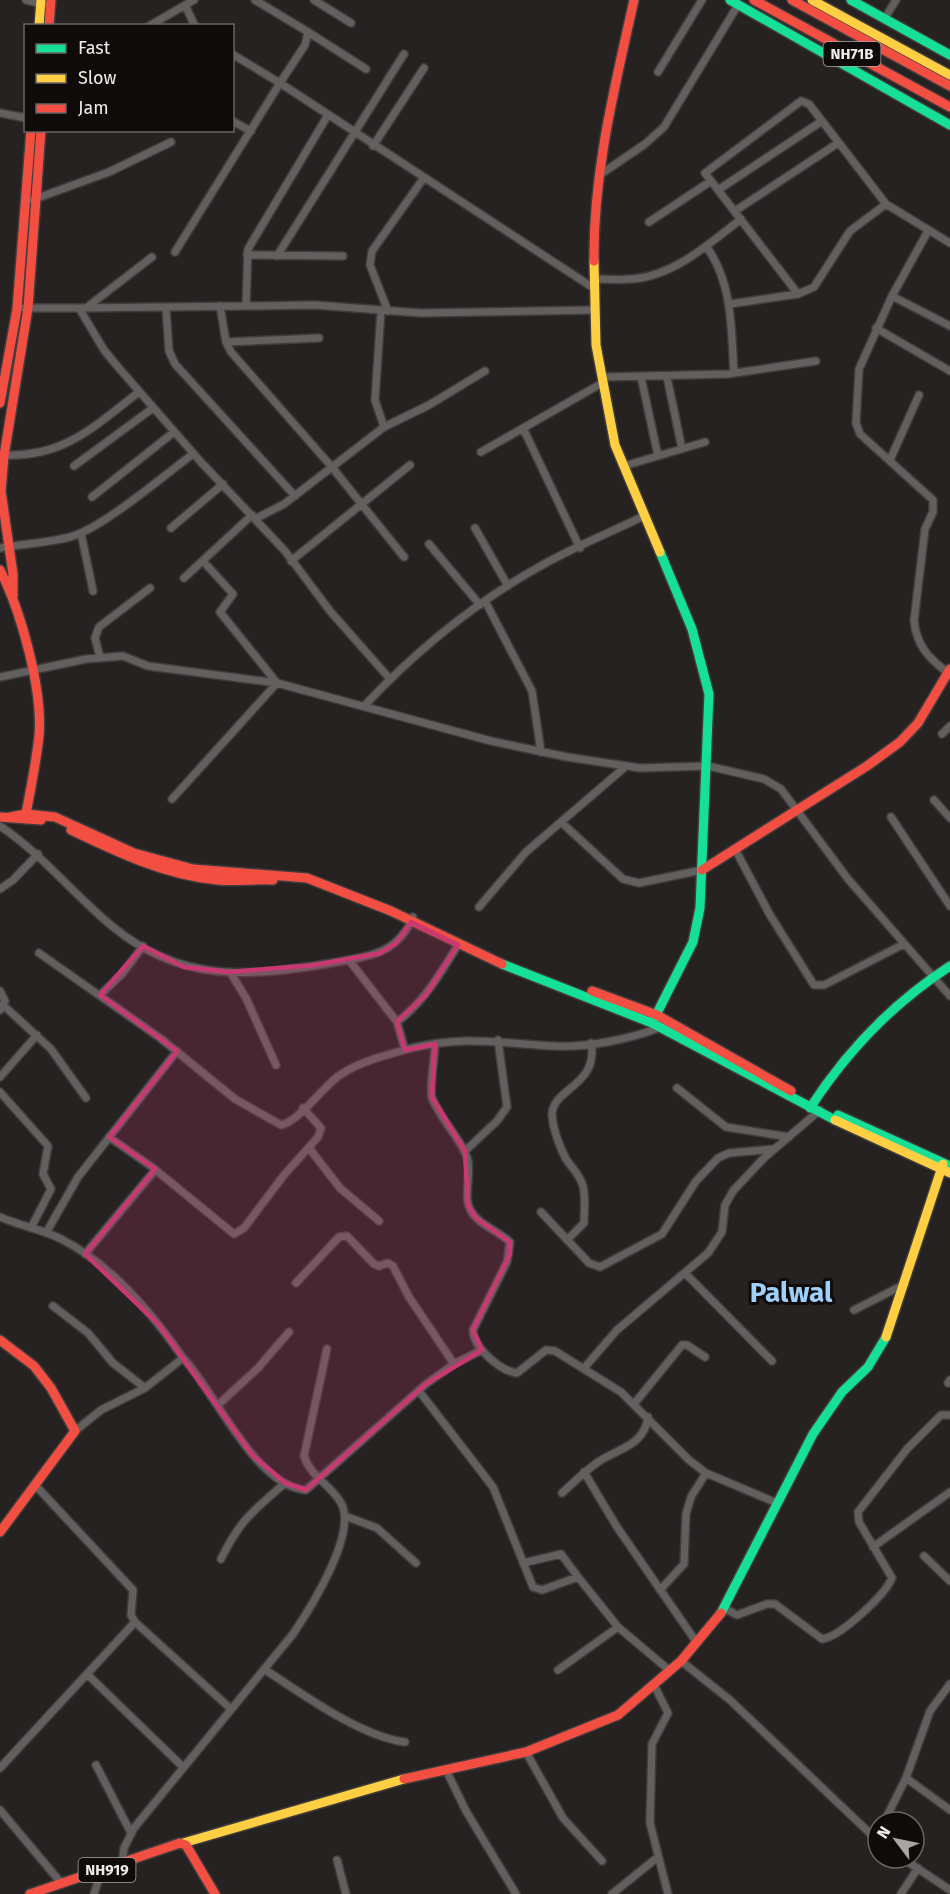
<svg xmlns="http://www.w3.org/2000/svg" width="950" height="1894" font-family="'Fira Sans',sans-serif">
<style>
.lines{fill:none;stroke-linecap:round;stroke-linejoin:round}
.street-casing{stroke:#413c3c;stroke-width:10}
.fast-casing{stroke:#413c3c;stroke-width:12}
.slow-casing{stroke:#413c3c;stroke-width:12}
.jam-casing{stroke:#413c3c;stroke-width:12}
.street{stroke:#625f5f;stroke-width:7}
.fast{stroke:#16e098;stroke-width:9}
.slow{stroke:#ffcf43;stroke-width:9}
.jam{stroke:#f24e42;stroke-width:9}
.marked{fill:#c93870;fill-opacity:0.2;stroke:#c93870;stroke-width:4.5;stroke-linejoin:round}
.labels{text-anchor:middle;stroke-width:6;stroke-linejoin:round;paint-order:stroke}
.shield{fill:#0f0b0b;stroke:#aca7a6;stroke-width:1.5}
.shield-label{font-size:15px;font-weight:bold;fill:#f0eae9}
.town-label{font-size:28px;font-weight:bold;fill:#9fd0fb;stroke:#0f0b0b}
</style>
<rect width="100%" height="100%" fill="#272222"/>
<g class="lines">
<g class="street-casing">
<path id="street" d="M26,0L45,5
M255,0L308,32L305,45L280,83L595,289
M314,0L351,23
M185,5L195,26
M885,18L896,0
M149,26L194,0
M308,32L366,69
M658,72L702,0
M0,113L26,118
M328,115L248,249L246,306L315,305L421,313L595,310
M232,121L251,131
M373,146L424,68
M601,174L645,144L664,127L738,5
M718,190L822,121
M32,200L109,172L171,142
M735,211L838,143
M649,222L711,181
M706,246C733,283 731,329 734,373
M175,252L280,83L232,54
M247,255L343,256
M277,256L404,54
M595,279C607,279 620,280 632,279C674,276 710,243 741,219
M798,294L705,173L801,101L809,104L886,204L950,243
M892,296L928,231
M730,304L798,294L814,287L850,231L886,204
M220,306L226,342L231,352L331,466L404,557
M24,308H79L104,350L118,367L200,461L285,551L330,611L390,679
M79,308L246,306
M86,308L152,257
M166,308L169,351L175,364L295,496
M388,311L370,265L372,251L423,179
M876,328L950,371
M226,342L319,338
M602,377L728,374L816,361
M641,377L658,456
M667,377L682,449
M384,427L429,405L485,371
M523,428L580,548
M481,452L604,382
M2,455C64,458 93,427 139,392
M890,460L919,395
M74,466L153,408
M624,466L705,442
M92,497L174,432
M255,519L284,504L384,427L375,400L381,311
M171,528L223,484
M475,528L508,586
M81,533L93,591
M429,544L480,605
M0,548C23,544 47,543 70,537C103,528 163,476 193,454
M291,561L410,465
M184,578L252,515
M485,601L532,691L541,752
M100,657L95,638L99,627L150,588
M948,673C929,658 917,647 914,621L925,529L933,512V500L860,434L856,423L859,369L892,296L950,326
M0,677L86,659L123,656L148,666L277,683L491,741L567,757L640,768L708,766L764,779L781,789L848,879L950,996
M365,705C415,652 473,604 537,568C571,548 609,533 644,516
M942,734L950,726
M172,799L277,683L220,612L233,594L203,561
M934,800L950,818
M891,817L950,906
M561,822L623,879L639,883L702,870
M0,826C42,854 73,894 112,926C180,983 249,977 332,963C368,956 397,955 413,917
M735,849L770,915L814,985H824L904,944
M0,889L13,880L38,854
M479,907L526,852L625,767
M39,953L160,1038L235,1099L281,1125C300,1121 322,1087 340,1075C359,1062 386,1055 408,1049C463,1035 500,1043 554,1046C586,1048 631,1039 661,1027
M349,960L397,1022L405,1050
M230,972L246,998L276,1065
M0,991L5,1001L0,1010
M100,995L122,974L143,946
M3,1005L51,1049L86,1098
M397,1022C424,1002 440,974 458,945
M435,1044C435,1058 429,1087 432,1098C440,1119 465,1144 468,1161C471,1176 463,1198 471,1211C479,1225 499,1231 510,1242L507,1262L473,1330C473,1347 500,1371 517,1373L546,1350L555,1351L621,1392L689,1460L706,1473L777,1503
M0,1077L37,1035
M677,1088L726,1127L789,1137
M0,1092L48,1146L43,1174L51,1189L31,1228
M109,1137L152,1167L234,1234L244,1228L284,1175L318,1137L321,1128L303,1108
M309,1148L340,1188L379,1221
M465,1151L497,1121L507,1107L498,1040
M541,1212L589,1263L600,1267L662,1234L696,1181L718,1158L729,1153L774,1149
M0,1217C20,1226 42,1229 61,1239C111,1264 152,1313 183,1358
M46,1233L78,1177L177,1051
M567,1240L584,1223C584,1211 586,1198 583,1186C580,1175 572,1168 566,1159C560,1148 553,1129 552,1115C552,1088 599,1086 591,1043
M85,1254L155,1170
M685,1273L772,1361
M296,1283L339,1237L347,1236L374,1264L379,1266L388,1263L393,1266L409,1297L454,1364
M53,1306L88,1333L113,1363L145,1388
M854,1310L905,1284
M585,1367L617,1330L708,1253L722,1232L725,1205L733,1191L764,1158L820,1110
M948,1383L950,1380
M419,1391L493,1487L533,1587L542,1590L578,1577L618,1627L669,1670
M219,1404L258,1368L289,1332
M634,1404L682,1345H687L705,1357
M75,1431L101,1410L145,1388L183,1358C216,1393 255,1486 306,1490L426,1384L454,1364L482,1350
M584,1472L617,1527L697,1643
M36,1486L133,1590L131,1615L135,1622L231,1709
M562,1493C574,1482 585,1471 598,1462C619,1448 644,1446 648,1417
M345,1516L377,1528L416,1563
M873,1547L950,1492
M924,1556L950,1581
M221,1559C240,1520 253,1511 285,1483
M523,1563L561,1554L578,1577
M660,1590L684,1564L686,1514L691,1497L706,1473
M724,1608L737,1615L767,1604H775L822,1639C840,1637 885,1595 892,1578L859,1522L858,1512L907,1449L941,1415H950
M681,1661L730,1700L878,1841
M264,1669C301,1693 361,1737 405,1742
M558,1670L618,1627
M87,1674L183,1767
M654,1685L668,1713L652,1744L650,1823L668,1894
M526,1752L563,1818L602,1861
M96,1765L131,1833
M0,1768L135,1622
M446,1770L466,1811L516,1894
M906,1778L950,1810
M0,1810L62,1884
M884,1822L906,1778L930,1711L950,1684
M902,1858L950,1890
M337,1860L346,1894
M122,1864L124,1848L134,1828L293,1634C310,1609 358,1533 341,1503C332,1486 310,1476 304,1456L327,1349
M94,1894L101,1872
M612,1894L658,1857
M901,1894L918,1868"/>
</g>
<g class="fast-casing">
<path id="fast" d="M730,0L950,125
M851,0L950,55
M502,964L652,1023L835,1120
M652,1023L693,942L700,908L709,694L692,629L660,552
M810,1108C847,1051 893,1003 950,966
M838,1115L950,1166
M721,1613L813,1434L842,1392L868,1367L886,1337"/>
</g>
<g class="slow-casing">
<path id="slow" d="M812,0L950,75
M39,26L41,0
M594,261L596,345L615,445L660,552
M835,1120L950,1173
M886,1337L943,1164
M183,1843L404,1779"/>
</g>
<g class="jam-casing">
<path id="jam" d="M754,0L950,107
M792,0L950,86
M49,26L51,0
M594,261C593,172 615,86 634,0
M0,403L17,309L31,130
M0,570C21,611 43,690 39,736C36,764 30,792 25,819
M13,596V574L1,491L4,456L28,308L41,130
M0,817L41,820
M10,817L26,814L55,817L134,853L193,869L307,878L391,911L502,964
M71,830C117,852 165,875 217,880C235,882 254,879 273,880
M702,870L867,766L900,742L918,723L950,669
M592,991L657,1015L791,1091
M0,1340L34,1366L51,1388L75,1431L0,1532
M404,1779L526,1752L618,1715L681,1661L721,1613
M30,1894L180,1843L186,1845L215,1894"/>
</g>
<use href="#street" class="street"/>
<use href="#fast" class="fast"/>
<use href="#slow" class="slow"/>
<use href="#jam" class="jam"/>
</g>
<path class="marked" d="M411,922L458,945L426,995L397,1022L405,1050L435,1044L432,1097L465,1151L468,1205L476,1218L510,1242V1254L473,1330L482,1350L426,1384L306,1490L285,1483L252,1455L158,1324L85,1254L155,1169L109,1137L177,1051L100,995L143,946L184,967L230,972L315,965L380,953L396,943Z"/>
<g class="labels">
<g class="shield">
<rect x="823.5" y="42" width="57" height="24" rx="4.5"/>
<rect x="78.5" y="1858" width="57" height="24" rx="4.5"/>
</g>
<g class="shield-label">
<text x="852" y="59">NH71B</text>
<text x="107" y="1875">NH919</text>
</g>
<g class="town-label">
<text x="791" y="1302">Palwal</text>
</g>
</g>
<rect x="24" y="24" width="210" height="108" fill="#0f0b0b" stroke="#696464" stroke-width="1.5"/>
<rect x="36" y="44" width="30" height="9" fill="#16e098" stroke="#696464" stroke-width="1.5"/>
<text x="78" y="54" font-size="18" fill="#f0eae9">Fast</text>
<rect x="36" y="74" width="30" height="9" fill="#ffcf43" stroke="#696464" stroke-width="1.5"/>
<text x="78" y="84" font-size="18" fill="#f0eae9">Slow</text>
<rect x="36" y="104" width="30" height="9" fill="#f24e42" stroke="#696464" stroke-width="1.5"/>
<text x="78" y="114" font-size="18" fill="#f0eae9">Jam</text>
<g transform="translate(896 1840) rotate(302)"><circle r="28" fill="#0f0b0b" stroke="#696464" stroke-width="1.5"/>
<path d="M0-4.5L10 22L0 15L-10 22Z" fill="#aaa4a3"/>
<text y="-9" font-size="16" font-weight="bold" text-anchor="middle" fill="#f0eae9">N</text>
</g>
</svg>
